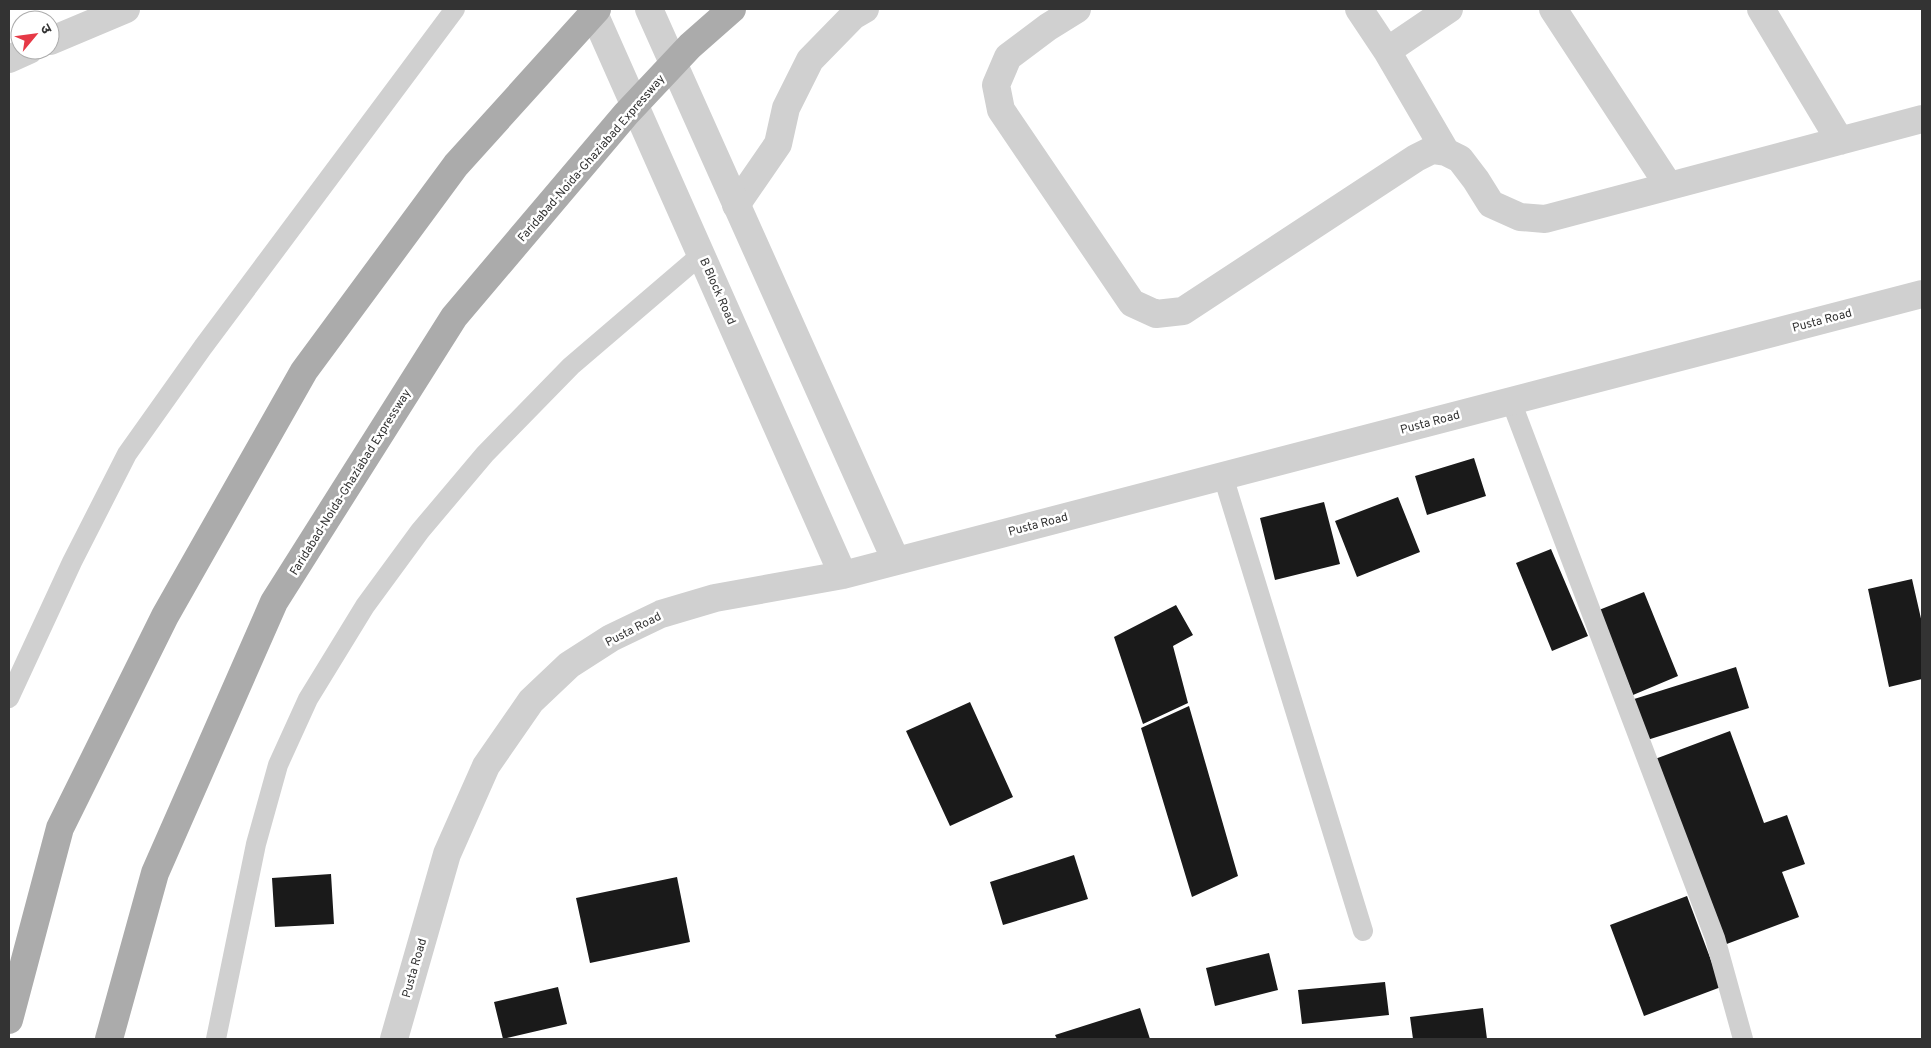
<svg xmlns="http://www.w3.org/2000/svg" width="1931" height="1048" font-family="Overpass,'Noto Sans Devanagari',sans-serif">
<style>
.building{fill:#1a1a1a}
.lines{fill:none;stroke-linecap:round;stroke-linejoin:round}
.service{stroke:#d0d0d0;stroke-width:20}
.minor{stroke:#d0d0d0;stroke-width:28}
.tertiary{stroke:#d0d0d0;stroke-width:28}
.primary-bridge{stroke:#ababab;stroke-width:28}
.labels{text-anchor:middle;stroke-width:5;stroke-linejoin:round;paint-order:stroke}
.street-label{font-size:12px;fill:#333;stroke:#fff}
</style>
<rect width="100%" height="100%" fill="#fff"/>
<path class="building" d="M1474,458L1486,496L1427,515L1415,476Z
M1398,497L1420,552L1357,577L1335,521Z
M1324,502L1340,564L1275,580L1260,518Z
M1551,549L1588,636L1552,651L1516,563Z
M1912,579L1922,623V679L1889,687L1868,589Z
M1644,592L1678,676L1633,695L1599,610Z
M1176,605L1193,635L1173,646L1188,703L1143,724L1114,637Z
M1736,667L1749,708L1644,741L1631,700Z
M970,702L1013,797L950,826L906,731Z
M1189,706L1238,876L1192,897L1141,728Z
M1730,731L1764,823L1787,815L1805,864L1782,872L1799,917L1724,945L1655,759Z
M1074,855L1088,899L1003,925L990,882Z
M331,874L334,924L275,927L272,878Z
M677,877L690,942L590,963L576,898Z
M1687,896L1721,987L1644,1016L1610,925Z
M1269,953L1278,990L1215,1006L1206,968Z
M1385,982L1389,1015L1302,1024L1298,990Z
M558,987L567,1024L503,1039L494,1002Z
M1140,1008L1150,1039H1057L1055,1035Z
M1483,1008L1487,1039H1413L1410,1017Z"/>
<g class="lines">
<path class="service" d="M1511,401L1715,938L1743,1039
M1223,476L1363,931
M9,698L72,562L127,454L203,347L455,9
M216,1039L256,844L278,765L308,699L365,606L420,531L485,454L571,366L702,254"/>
<path class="minor" d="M1077,9L1048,27L1008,57L996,85L1001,110L1132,303L1156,314L1183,311L1416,158L1432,150L1446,152L1460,159L1476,180L1491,204L1520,217L1545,219L1922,119
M1359,9L1387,51L1446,152
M1553,9L1669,186
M1761,9L1840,141
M50,41L126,9
M1387,51L1449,9
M9,59L29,50
M736,205L778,144L786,108L810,60L853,16L865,9"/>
<path class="tertiary" d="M592,9L843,575
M649,9L896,561
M394,1039L447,854L486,766L531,701L569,665L611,638L661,614L715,598L843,575L1922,294"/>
<path class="primary-bridge" d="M9,1020L60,828L165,616L304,371L456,165L597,9
M109,1039L155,873L274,602L454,317L626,114L690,46L732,9"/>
</g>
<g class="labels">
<g class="street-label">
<text transform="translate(591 158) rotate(-49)" y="4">Faridabad-Noida-Ghaziabad Expressway</text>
<text transform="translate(718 291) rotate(66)" y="4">B Block Road</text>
<text transform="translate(1822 320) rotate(-15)" y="4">Pusta Road</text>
<text transform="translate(1430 422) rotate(-15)" y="4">Pusta Road</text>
<text transform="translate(350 482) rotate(-58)" y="4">Faridabad-Noida-Ghaziabad Expressway</text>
<text transform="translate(1038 524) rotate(-15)" y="4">Pusta Road</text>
<text transform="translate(633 629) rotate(-27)" y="4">Pusta Road</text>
<text transform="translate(414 968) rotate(-74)" y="4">Pusta Road</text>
</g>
</g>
<rect width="1931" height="1048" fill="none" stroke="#333333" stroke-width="20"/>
<g transform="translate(35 35) rotate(61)"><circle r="24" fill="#ffffff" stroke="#adadad"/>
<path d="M0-4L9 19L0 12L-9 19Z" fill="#e63946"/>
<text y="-8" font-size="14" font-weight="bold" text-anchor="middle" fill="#333333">उ</text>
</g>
</svg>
